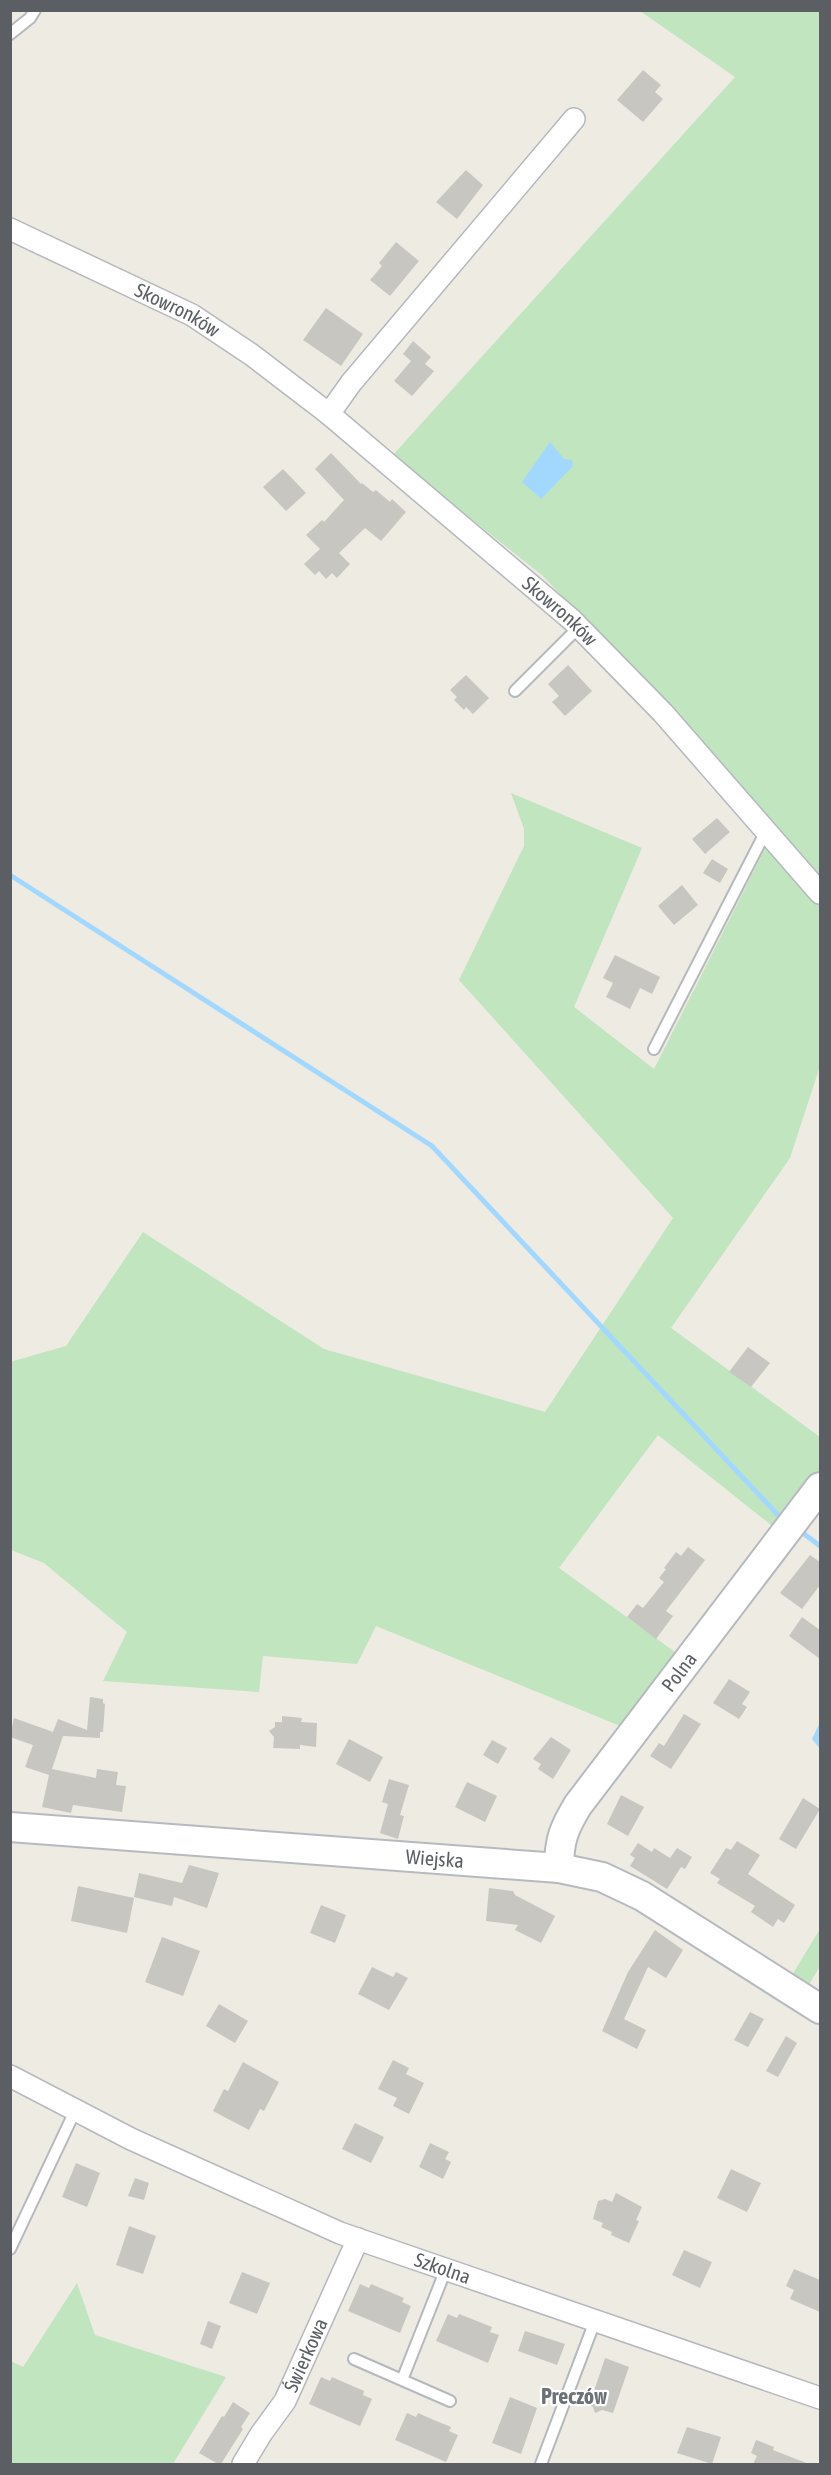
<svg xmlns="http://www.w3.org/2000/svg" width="831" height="2475" font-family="'Asap Condensed',sans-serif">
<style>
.green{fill:#c0e5bf}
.water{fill:#a3d8fe}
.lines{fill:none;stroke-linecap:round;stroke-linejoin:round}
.stream{stroke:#a3d8fe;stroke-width:5}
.building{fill:#c8c6c0}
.lane-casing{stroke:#b5b9bd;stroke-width:14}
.street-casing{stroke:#b5b9bd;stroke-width:24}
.secondary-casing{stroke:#b6babf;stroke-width:32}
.lane{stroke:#fff;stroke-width:10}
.street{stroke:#fff;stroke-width:21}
.secondary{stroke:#fff;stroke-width:28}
.labels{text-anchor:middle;stroke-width:4.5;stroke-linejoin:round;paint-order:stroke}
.street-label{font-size:20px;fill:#5b5f64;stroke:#fff}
.quarter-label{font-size:22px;font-weight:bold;fill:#6c7176;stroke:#fff}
</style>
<rect width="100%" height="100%" fill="#eeebe3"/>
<path class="green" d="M640,11H820V1066L790,1158L671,1328L820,1437V1485L781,1533L658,1435L559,1568L686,1660L630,1730L376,1626L357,1664L263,1656L259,1692L103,1681L127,1632L44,1563L11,1550L10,1362L66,1346L143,1232L324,1349L545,1412L673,1218L459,980L524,846V829L511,793L642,848L574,1007L654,1069L776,827L543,576L392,456L735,77Z
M820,1929V1966L807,1988L789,1980Z
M77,2283L95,2335L226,2377L173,2464H11V2361L23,2367Z"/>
<path class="water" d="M550,442L564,459L572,460L573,466L541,499L522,482Z
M820,1722V1749L812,1739Z"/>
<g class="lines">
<path class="stream" d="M10,875L432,1146L778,1515
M799,1530L820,1546"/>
</g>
<path class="building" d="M643,70L661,85L655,92L663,99L643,122L617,100Z
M466,170L483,185L457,219L436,202Z
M396,242L419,261L390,296L370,280L382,266L379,263Z
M326,308L363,334L341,366L303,340Z
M413,341L431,357L425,364L434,371L412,396L394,381L411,361L403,354Z
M331,453L361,484L362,483L373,492L376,490L390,502L392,499L406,512L381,541L365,528L339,553L350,564L337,578L332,573L326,579L319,571L315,575L304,564L320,549L306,535L322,520L324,522L344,500L315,469Z
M283,469L306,493L286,511L263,487Z
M568,665L592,691L565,716L552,702L559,696L548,684Z
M466,675L489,698L473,714L466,707L464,710L454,700L457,697L450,690Z
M717,818L730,832L705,854L692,839Z
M712,859L728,869L720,883L703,873Z
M682,885L698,905L674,925L658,906Z
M615,955L660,977L652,994L640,988L630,1009L606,997L613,983L603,978Z
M748,1347L770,1363L751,1387L729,1372Z
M688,1547L705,1560L666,1611L673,1616L656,1639L627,1617L637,1604L643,1608L664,1582L659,1578L666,1569L664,1568L676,1552L681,1556Z
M810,1555L820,1562V1585L802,1609L780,1593Z
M802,1617L820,1630V1659L789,1636Z
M729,1679L750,1692L742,1704L747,1707L739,1719L713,1703Z
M90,1697L103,1699V1703L105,1704L103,1732H100V1738L63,1736L52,1769L96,1778L97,1769L118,1772L116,1785L126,1786L122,1812L73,1805L71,1813L42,1807L49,1775L25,1767L33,1745L10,1737L14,1718L53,1732L58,1719L87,1730Z
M684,1714L701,1724L671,1769L650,1756L659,1743L664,1746Z
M282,1716L302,1718L301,1722L317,1723L316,1747L300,1745V1749L273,1748L274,1737L269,1731L275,1727V1722H282Z
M551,1737L571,1750L553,1779L538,1769L541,1764L533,1759Z
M349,1739L383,1757L370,1782L336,1764Z
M492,1740L507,1748L498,1764L483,1755Z
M389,1779L409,1785L400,1815L404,1816L398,1839L380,1833L388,1804L382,1802Z
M467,1782L497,1796L485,1822L455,1807Z
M621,1795L644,1807L628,1836L607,1824Z
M803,1798L820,1809L796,1849L779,1839Z
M737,1841L760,1855L748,1874L795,1905L784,1923L778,1919L773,1927L751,1912L755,1906L717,1883L720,1879L710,1873L726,1848L731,1850Z
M638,1843L652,1852L654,1848L670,1858L677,1848L692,1857L685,1869L681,1867L667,1889L630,1866L635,1858L630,1855Z
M189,1865L219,1873L207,1908L174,1897L172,1906L134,1897L139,1873L182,1883Z
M78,1886L134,1898L127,1933L71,1921Z
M489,1888L513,1891L515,1895L555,1916L541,1943L515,1930L518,1925L486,1921Z
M321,1905L346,1915L335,1943L310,1933Z
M655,1930L683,1950L666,1978L648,1967L624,2019L646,2030L637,2049L602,2031L628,1972Z
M162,1937L200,1951L183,1996L145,1982Z
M372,1967L393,1977L396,1972L408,1978L389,2010L358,1994Z
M219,2004L248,2021L235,2043L206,2026Z
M750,2012L764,2019L748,2047L734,2040Z
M786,2036L797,2043L778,2077L766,2071Z
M393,2060L409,2068L406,2074L424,2083L409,2114L393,2106L397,2098L378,2089Z
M243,2062L279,2082L264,2111L260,2109L249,2130L213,2111L224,2089L228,2091Z
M355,2123L384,2137L371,2163L342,2149Z
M430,2143L449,2152L445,2159L451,2162L443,2179L419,2167Z
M76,2163L100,2173L87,2207L62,2197Z
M731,2169L761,2183L747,2212L717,2198Z
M135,2178L149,2183L144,2200L128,2196Z
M616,2193L642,2207L636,2220L639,2221L629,2243L611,2235L612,2232L601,2227L603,2223L593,2219L598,2201L605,2199L612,2202Z
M129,2226L156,2236L143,2274L116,2265Z
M684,2250L712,2262L700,2288L672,2275Z
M794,2269L820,2280V2312L790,2299L794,2290L786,2286Z
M242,2272L270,2283L257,2314L229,2303Z
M360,2284L369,2288L371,2284L404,2298L402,2302L411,2306L400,2333L348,2311Z
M448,2314L457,2318L459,2314L492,2327L490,2332L499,2335L488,2363L436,2341Z
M208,2321L221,2326L212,2349L200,2344Z
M525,2331L565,2344L557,2365L518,2351Z
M605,2358L629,2367L613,2413L602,2410L595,2413L593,2407L584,2403L589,2389L594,2391Z
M321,2377L330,2381L332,2377L364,2391L363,2395L372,2399L360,2426L309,2404Z
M510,2397L537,2408L521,2454L492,2443Z
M233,2402L250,2413L241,2427L243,2429L221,2464H218L199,2453L222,2416L224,2417Z
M407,2413L416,2417L418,2413L434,2420L451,2427L449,2431L458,2435L446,2462L395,2440Z
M687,2427L721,2437L712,2464L677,2453Z
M756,2440L774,2447L773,2450L809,2464H753L757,2456L751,2453Z"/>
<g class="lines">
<g class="lane-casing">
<path id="lane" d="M10,34L30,18L35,10
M515,691L579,627
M654,1049L766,831
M10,2249L75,2111
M354,2359L450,2401
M402,2380L446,2269
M541,2464L595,2321"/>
</g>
<g class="street-casing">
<g id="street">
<path id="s1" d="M10,229L192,315L252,355L329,414L572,620L663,713L820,893"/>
<path d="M329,414L351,383L574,119"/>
<path id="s2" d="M10,2076L131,2139L340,2233L820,2398"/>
<path id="s3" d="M243,2464L261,2434L285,2401L358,2239"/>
</g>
</g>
<g class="secondary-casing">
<g id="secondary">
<path id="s4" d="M10,1827L559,1868L602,1877L642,1896L820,2009"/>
<path id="s5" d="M559,1868C559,1840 564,1828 578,1805L820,1487"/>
</g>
</g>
<use href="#lane" class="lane"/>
<use href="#street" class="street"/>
<use href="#secondary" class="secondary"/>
</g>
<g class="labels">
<g class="street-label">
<text dy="7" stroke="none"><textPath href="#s1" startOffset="186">Skowronków</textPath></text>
<text dy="7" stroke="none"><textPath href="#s1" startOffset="674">Skowronków</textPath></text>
<text dy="7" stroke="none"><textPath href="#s5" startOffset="234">Polna</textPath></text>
<text dy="7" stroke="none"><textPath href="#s4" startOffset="426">Wiejska</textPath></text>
<text dy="7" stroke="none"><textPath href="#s2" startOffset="474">Szkolna</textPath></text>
<text dy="7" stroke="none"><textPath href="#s3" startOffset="126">Świerkowa</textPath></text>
</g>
<g class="quarter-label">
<text x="574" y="2404">Preczów</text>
</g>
</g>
<rect width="831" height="2475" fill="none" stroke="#5b5f64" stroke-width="24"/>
</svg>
